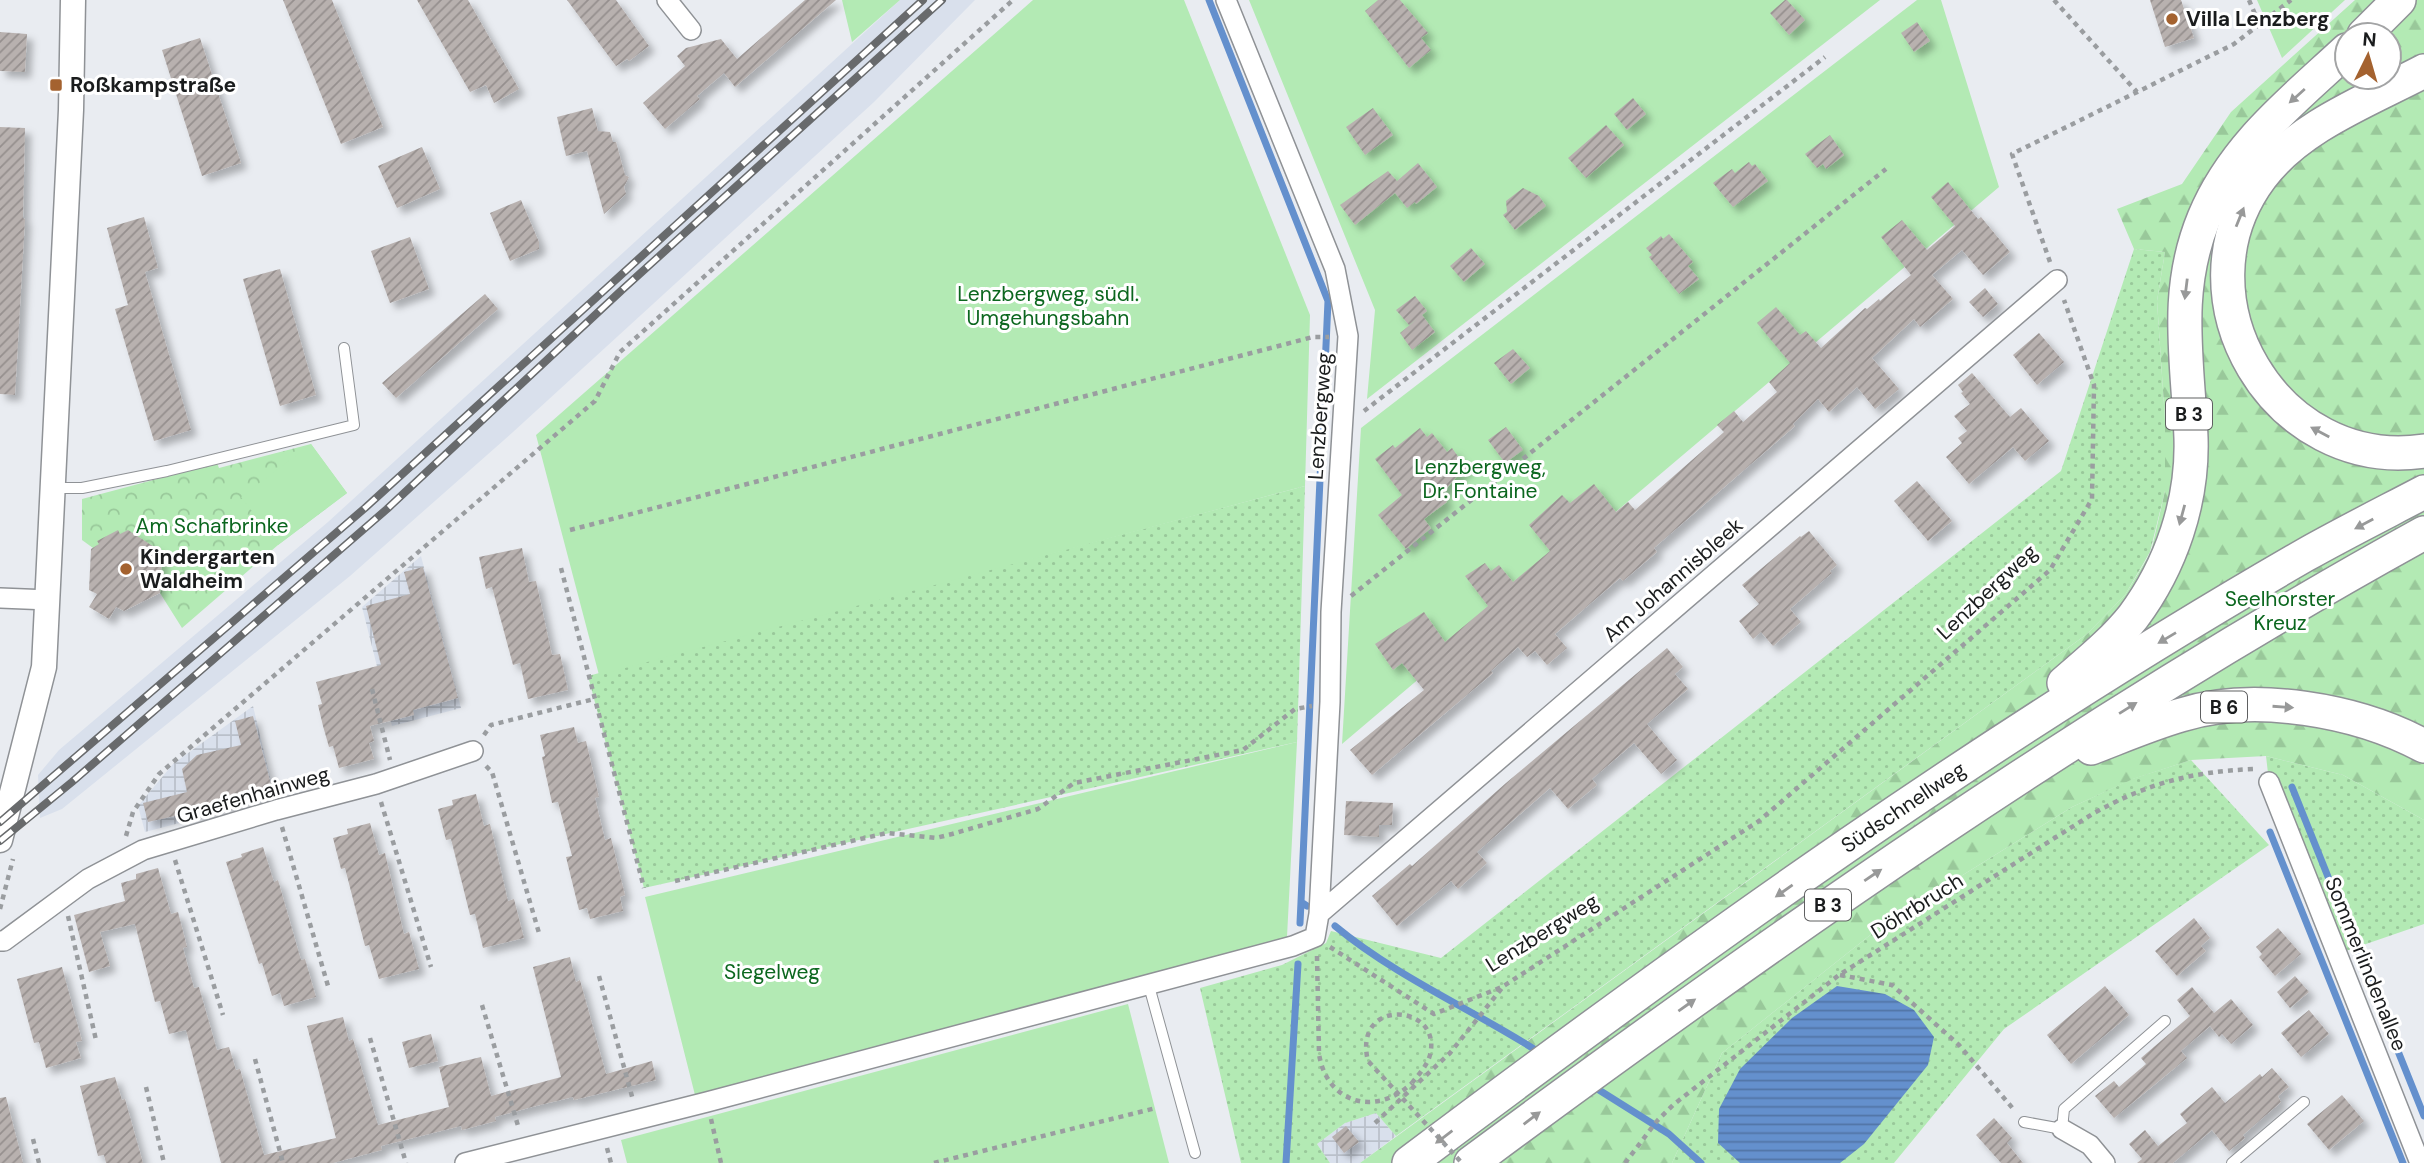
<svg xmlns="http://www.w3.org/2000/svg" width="2424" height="1163" font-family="'DM Sans',sans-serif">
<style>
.built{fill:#d9e0ec}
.industrial{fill:url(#industrial-grid)}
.grass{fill:url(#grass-dots)}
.forest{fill:url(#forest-firs);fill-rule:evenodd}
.park{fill:url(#park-crowns)}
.garden{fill:#b3eab4}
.water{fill:url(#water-rules)}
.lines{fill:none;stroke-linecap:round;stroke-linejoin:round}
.stream{stroke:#6490cd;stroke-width:7}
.building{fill:url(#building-hatch);filter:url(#shadow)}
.service-casing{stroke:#8f9296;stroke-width:12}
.minor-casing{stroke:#8f9296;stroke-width:22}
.tertiary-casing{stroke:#8f9296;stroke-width:27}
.trunk-casing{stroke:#8f9296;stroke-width:36}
.path{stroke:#9a9da0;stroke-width:4.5;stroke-dasharray:5 5;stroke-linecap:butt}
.service{stroke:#fff;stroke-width:10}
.minor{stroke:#fff;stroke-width:19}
.tertiary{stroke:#fff;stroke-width:24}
.trunk{stroke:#fff;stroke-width:33}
.rail-casing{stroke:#686a6c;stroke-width:8}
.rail{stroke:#fff;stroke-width:5;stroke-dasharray:16;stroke-linecap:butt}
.path-bridge{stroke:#9a9da0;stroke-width:4.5;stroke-dasharray:5 5;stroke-linecap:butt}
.oneway{fill:#989999}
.poi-dot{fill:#a4622f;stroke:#fff;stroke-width:2.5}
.labels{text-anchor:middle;stroke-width:6;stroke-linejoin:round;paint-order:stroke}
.shield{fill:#fff;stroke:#5f6061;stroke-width:2}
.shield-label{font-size:19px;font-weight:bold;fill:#1a1c1d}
.poi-label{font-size:21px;font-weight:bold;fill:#1a1c1d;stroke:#fff;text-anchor:start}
.park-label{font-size:21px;fill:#0c671f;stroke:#fff}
.street-label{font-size:21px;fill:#1a1c1d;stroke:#fff}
</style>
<defs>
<pattern id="industrial-grid" width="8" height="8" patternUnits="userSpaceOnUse" patternTransform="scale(1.75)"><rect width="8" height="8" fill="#d9e0ec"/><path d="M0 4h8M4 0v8" fill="none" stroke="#bac0ca"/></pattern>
<pattern id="grass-dots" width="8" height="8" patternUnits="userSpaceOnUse" patternTransform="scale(1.75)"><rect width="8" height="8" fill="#b3eab4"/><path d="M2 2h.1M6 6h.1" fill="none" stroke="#99c89a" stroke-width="1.8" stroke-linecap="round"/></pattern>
<pattern id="forest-firs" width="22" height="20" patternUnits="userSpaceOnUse" patternTransform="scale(1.75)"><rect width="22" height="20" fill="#b3eab4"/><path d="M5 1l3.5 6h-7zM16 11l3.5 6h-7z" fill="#99c89a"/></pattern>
<pattern id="park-crowns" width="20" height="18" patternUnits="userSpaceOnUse" patternTransform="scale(1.75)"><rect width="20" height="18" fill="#b3eab4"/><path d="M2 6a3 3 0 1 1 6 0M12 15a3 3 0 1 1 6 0" fill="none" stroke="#99c89a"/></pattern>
<pattern id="water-rules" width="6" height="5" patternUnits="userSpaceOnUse" patternTransform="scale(1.75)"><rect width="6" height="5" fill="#6490cd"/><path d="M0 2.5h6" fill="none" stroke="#5275a6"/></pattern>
<pattern id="building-hatch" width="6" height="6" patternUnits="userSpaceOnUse" patternTransform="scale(1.75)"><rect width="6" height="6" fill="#b8b1af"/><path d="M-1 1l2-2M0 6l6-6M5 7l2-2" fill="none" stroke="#958f8e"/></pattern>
<filter id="shadow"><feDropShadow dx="6" dy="6" stdDeviation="3.5" flood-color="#0004"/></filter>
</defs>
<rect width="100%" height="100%" fill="#e9ecf1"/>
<path class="built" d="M900,0H975L874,102L513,432L350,576L62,809L40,818L38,775L59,750L328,522Z"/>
<path class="industrial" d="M421,556L461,708L392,726L362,607Z
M253,706L275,798L145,832L138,806L173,764Z
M1376,1113L1396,1136L1360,1163H1330L1317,1144L1345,1123Z"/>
<path class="grass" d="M2134,249L2165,252L2157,301L2165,420V491L2150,552L2125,595L2087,634L1396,1136L1376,1113L1345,1123L1317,1144L1330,1163H1241L1200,988L1282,965L1326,943L1331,931L1441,958L2061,471Z
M1305,486L1297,742L644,888L588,676Z
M2266,756L2343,775L2424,820V924L2337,954L2269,782Z
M2191,760L2269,845L2004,1029L1894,1163H1672L1722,1053L1884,924L2072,807L2132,779Z"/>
<path class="forest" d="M2355,0H2424V820L2343,775L2266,756L2191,760L2133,779L2072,807L1884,924L1722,1053L1672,1163H1360L2087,634L2125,595L2151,552L2165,491V420L2157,301L2165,252L2134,249L2117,209L2182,184L2231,112ZM2347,35H2389V77H2347Z"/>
<path class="park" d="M311,444L347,493L278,545L182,628L160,593L162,552L93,548L82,540V499L217,463L219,468Z"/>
<path class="garden" d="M842,0H900L852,42Z
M1033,0H1184L1310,315L1305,486L599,675L536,435Z
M1249,0H1880L1367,399L1375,310Z
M1917,0H1941L1999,187L1342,744L1361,428Z
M2257,0H2345L2282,58Z
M311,444L347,493L278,545L241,497Z
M1297,742L1287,937L696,1099L645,897Z
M1128,1004L1169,1163H627L621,1140Z"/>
<path class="water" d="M1837,986L1885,994L1914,1010L1934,1037L1928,1065L1864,1144L1840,1163H1740L1718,1143L1719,1109L1740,1069L1792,1018Z"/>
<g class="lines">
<path class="stream" d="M1209,0L1328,301L1301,902L1307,906
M2292,787L2424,1116
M2270,832L2403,1163
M1300,923L1301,902
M1335,926C1398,978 1474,1010 1542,1054
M1591,1085L1669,1134L1701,1163
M1286,1163L1298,964"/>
</g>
<path class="building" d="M283,0H332L383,127L341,144Z
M417,0H468L519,89L494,103L486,85L470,92Z
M567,0H616L649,46L629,61L627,59L616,66Z
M805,0H836L735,87L724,73L697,96L700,99L665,129L643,103L685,66L677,56L686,48L721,39L737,59Z
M1378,0H1400L1428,33L1421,38L1431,50L1409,68L1365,11Z
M1785,0H1787L1805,20L1789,35L1770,13Z
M2150,0H2181L2194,38L2165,47Z
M1917,22L1930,41L1914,52L1901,33Z
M0,32L27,34L25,72L0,71Z
M200,38L241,163L202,176L162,50Z
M1633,98L1646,114L1627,130L1614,114Z
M592,108L598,131L610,132L613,142H616L625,175L629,177L624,187L626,194L604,214L587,151L566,156L557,117Z
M1373,108L1393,135L1365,155L1346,127Z
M1606,125L1624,145L1586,178L1568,158Z
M0,127L25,128L23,218L25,219L15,395L0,394Z
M1830,135L1844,155L1826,169L1823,164L1817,168L1805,154Z
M422,147L440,189L397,208L378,166Z
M1749,162L1752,166L1755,164L1768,181L1733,207L1713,183L1732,169L1735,173Z
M1418,163L1437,187L1416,204L1415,202L1407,208L1395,193L1355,225L1340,205L1388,171L1397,181Z
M1948,182L1978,219L1981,217L2010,252L1983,275L1962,250L1932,275L1953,299L1920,327L1914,319L1872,358L1899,389L1875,409L1857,387L1829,412L1818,399L1793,424L1795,426L1654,548L1657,552L1623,581L1620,578L1555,634L1567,648L1547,665L1535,651L1527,657L1518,647L1491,671L1493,673L1372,775L1350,750L1424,690L1402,663L1393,670L1375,644L1424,612L1445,642L1488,606L1465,576L1485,563L1491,571L1499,565L1513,582L1550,551L1529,525L1562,495L1570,503L1594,484L1616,512L1628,502L1635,510L1724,432L1717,425L1734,411L1743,422L1777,392L1769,382L1790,363L1757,323L1776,307L1800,335L1806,331L1821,348L1865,308L1867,309L1879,299L1880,301L1911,275L1881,237L1902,220L1927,250L1955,226L1931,197Z
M1523,188L1539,196L1546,206L1515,230L1503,215L1507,212L1506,201Z
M521,200L539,242V249L510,261L490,213Z
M144,217L158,268L145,272L191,430L154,441L115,309L128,305L107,228Z
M1669,234L1693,262L1688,266L1699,279L1679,294L1649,257L1652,255L1646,248L1661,236L1663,239Z
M410,237L429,289L390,303L371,251Z
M1471,248L1485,264L1464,282L1450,266Z
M280,269L316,395L280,406L243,279Z
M1985,288L1998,304L1983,317L1969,302Z
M485,294L498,309L396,398L382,383Z
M1415,296L1427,311L1422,315L1435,332L1412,350L1400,333L1417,319L1409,325L1396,310Z
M2039,333L2064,362L2037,385L2013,355Z
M1513,349L1530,368L1511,384L1494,363Z
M1972,373L2010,417L2021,408L2049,441L2025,461L2013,447L1969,484L1946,457L1962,443L1958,438L1967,431L1954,416L1970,404L1961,393L1963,392L1958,385Z
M1506,427L1523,450L1505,463L1488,440Z
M1420,428L1427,437L1432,433L1447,452L1452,448L1467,469L1458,475L1442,494L1447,502L1424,519L1431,528L1406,549L1378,515L1402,495L1375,459L1393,445L1395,448Z
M1917,481L1952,521L1928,541L1894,501Z
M118,530L120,534L128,530L162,552L160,593L124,611L116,607L109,619L89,607L97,594L89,590L91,549L99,544L97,541Z
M1809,531L1837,565L1830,571L1832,573L1790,609L1801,622L1773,646L1761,632L1753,639L1739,621L1759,604L1742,585L1800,536L1801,537Z
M522,548L529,582L536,581L552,655L560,654L568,690L528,699L520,663L513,665L492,587L486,589L479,557Z
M423,567L458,698L413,710L414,715L370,726L374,741L369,743L374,759L339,768L333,746L329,747L323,726L318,705L322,704L316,682L381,665L366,606L410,594L404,572Z
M1667,648L1683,667L1675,674L1688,689L1647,724L1677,760L1661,774L1634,743L1592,779L1597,785L1568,809L1550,788L1477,852L1487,863L1458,889L1451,881L1397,926L1372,896L1410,864L1412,866L1506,783Z
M253,716L273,792L192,815V812L148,822L143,803L187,792L182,769L197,755L241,745L235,721Z
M574,727L578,743L586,741L599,797L595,798L605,840L611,838L625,895L620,897L623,911L590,919L587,908L579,910L566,857L572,856L558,802L552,803L542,757L545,756L540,735Z
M476,794L484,826L490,824L508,901L514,899L524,938L483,948L475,914L470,915L451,839L446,840L438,809L453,805L452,800Z
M1346,801L1393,803L1392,825H1379V837L1344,835Z
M370,823L379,855L385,853L404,934L409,932L419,969L379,979L369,945L365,946L345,868L341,869L333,838L348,834L347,829Z
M263,847L274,882L278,880L301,960L305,959L316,997L284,1006L280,993L272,996L262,963L259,964L226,862L242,857L241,854Z
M158,868L171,914L178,912L187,947L183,948L194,988L199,987L217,1050L229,1047L236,1070L240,1069L264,1155L336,1138L307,1026L343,1017L349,1041L353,1039L378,1125L449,1107L439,1067L481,1057L491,1096L561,1077L533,967L570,957L576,982L580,980L606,1074L652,1061L656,1080L574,1100L573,1097L532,1107L495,1117L496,1121L462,1130L461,1126L381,1146L382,1150L333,1163H221L186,1030L169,1034L160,1001L155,1002L135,924L100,932L110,966L89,972L74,915L125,901L121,883L136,879V874Z
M2194,918L2210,938L2201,946L2206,951L2177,976L2155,951Z
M2278,928L2301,954L2275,976L2259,957L2262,954L2256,947Z
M62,967L82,1041L76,1042L81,1058L46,1068L39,1042L34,1043L17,979Z
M2295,976L2309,992L2290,1008L2277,992Z
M2105,986L2129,1015L2071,1064L2047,1035Z
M2192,987L2214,1013L2231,999L2253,1025L2231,1044L2222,1034L2219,1037L2210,1026L2181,1051L2187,1058L2114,1118L2095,1096L2114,1081L2119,1087L2146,1064L2141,1058L2190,1016L2177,1000Z
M2309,1010L2329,1034L2301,1057L2281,1033Z
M431,1034L438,1061L409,1068L402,1042Z
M2272,1068L2289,1087L2278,1096L2281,1102L2243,1135L2245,1138L2229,1151L2212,1130L2173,1163H2137L2142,1159L2129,1144L2145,1130L2158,1146L2187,1123L2180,1114L2212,1087L2225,1103L2260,1074L2262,1077Z
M115,1077L122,1100L125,1099L143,1163H106L104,1155L98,1156L80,1086Z
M2342,1095L2364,1121L2329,1150L2307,1124Z
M6,1097L23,1163H0V1098Z
M1994,1118L2012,1138L2007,1143L2023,1163H2001L1976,1135Z
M1346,1126L1359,1142L1344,1153L1332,1137Z"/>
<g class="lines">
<g class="service-casing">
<path id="service" d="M54,488H82L167,471L354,425L344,348
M1149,986L1195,1153
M2024,1122L2062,1129L2064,1109L2165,1021
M2232,1163L2304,1102"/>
</g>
<g class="minor-casing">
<path id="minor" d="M667,0L691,30
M0,598L49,600
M2269,782L2420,1163
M1319,914L2057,280
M0,941H4L88,879L143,850L276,810L376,784L473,751
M2062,1129L2090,1145L2105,1163
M465,1163L707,1102L1293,946L1315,937L1319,914L1330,702L1331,612L1348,336L1335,269L1226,0"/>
</g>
<g class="tertiary-casing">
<path id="tertiary" d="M0,840L44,667L71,110L73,0"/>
</g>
<g class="trunk-casing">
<g id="trunk">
<path d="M2364,35L2399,0"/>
<path d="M2424,71C2369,100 2299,126 2261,177C2171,297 2276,473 2424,451"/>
<path d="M2064,683C2088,662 2113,642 2133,617C2171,566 2193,502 2191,438C2188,361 2173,293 2204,218C2233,147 2292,101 2347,50"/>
<path d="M2091,748C2120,737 2150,724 2181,715C2255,692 2357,710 2424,746"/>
<path id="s1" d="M1409,1163C1697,946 1992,735 2305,555C2344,533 2384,513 2424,492"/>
<path d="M1471,1163C1777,936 2090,717 2424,533"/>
</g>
</g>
<path class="path" d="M2054,0L2137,92
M2249,0L2260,26
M2050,262L2012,154L2234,44L2291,0
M1364,411L1825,57
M570,530L1313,337H1329
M561,568L644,888
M1351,596L1886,169
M372,689L390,760
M484,735L491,725L594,699
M486,766L492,772L539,933
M381,802L431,967
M282,827L328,986
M126,836L133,812L159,774L595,401L620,352L1013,0
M175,860L223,1015
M675,881L887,833L936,838L952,834L1038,809L1074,783L1243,750L1295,709L1312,706
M0,909L13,859
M68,916L96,1040
M1330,947L1434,1014L1502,987L1759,821L2050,570L2092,499L2094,385L2064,300
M1317,956L1319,1054C1327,1104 1376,1117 1412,1083
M1840,975L1892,985L1959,1045L2015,1111
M599,976L633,1100
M482,1005L519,1129
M370,1038L406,1163
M255,1059L283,1163
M146,1087L164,1163
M711,1119L721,1163
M1375,1123L1450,1053L1502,988
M33,1139L39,1163
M607,1148L611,1163
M934,1163L1156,1108
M1625,1163L1657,1121L1673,1105L1839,975L2094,813C2149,783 2190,772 2253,769"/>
<use href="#service" class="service"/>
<use href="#minor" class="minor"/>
<use href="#tertiary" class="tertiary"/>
<use href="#trunk" class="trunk"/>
<g class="rail-casing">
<path id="rail" d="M0,822L365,508L923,0
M0,841L72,782L387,509L623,289L942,0"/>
</g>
<use href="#rail" class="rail"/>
<path class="path-bridge" d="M1412,1083C1418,1075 1427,1066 1430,1055C1443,1003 1352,997 1368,1061L1462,1163"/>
</g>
<defs><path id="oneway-solid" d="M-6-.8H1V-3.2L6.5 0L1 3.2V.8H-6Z" transform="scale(1.75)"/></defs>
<g class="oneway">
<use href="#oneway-solid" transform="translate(2297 96) rotate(138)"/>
<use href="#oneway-solid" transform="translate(2240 217) rotate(-68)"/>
<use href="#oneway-solid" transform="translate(2186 289) rotate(97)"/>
<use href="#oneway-solid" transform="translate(2320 432) rotate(-152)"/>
<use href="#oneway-solid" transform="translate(2182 515) rotate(105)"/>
<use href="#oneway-solid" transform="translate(2364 524) rotate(152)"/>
<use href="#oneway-solid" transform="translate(2167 638) rotate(149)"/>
<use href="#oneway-solid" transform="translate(2283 707) rotate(4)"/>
<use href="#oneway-solid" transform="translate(2128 708) rotate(-32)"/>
<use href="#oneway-solid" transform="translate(1873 875) rotate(-34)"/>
<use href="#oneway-solid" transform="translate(1784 891) rotate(145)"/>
<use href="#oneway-solid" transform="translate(1687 1005) rotate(-35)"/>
<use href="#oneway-solid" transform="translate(1532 1118) rotate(-37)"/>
<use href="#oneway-solid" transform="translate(1444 1137) rotate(143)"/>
</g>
<g class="poi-dot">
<circle cx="2172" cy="19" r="7"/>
<rect x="49" y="78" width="14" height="14" rx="3.5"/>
<circle cx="126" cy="569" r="7"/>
</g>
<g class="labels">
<g class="shield">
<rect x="2166" y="398.5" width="46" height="31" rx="5"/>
<rect x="2201" y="691.5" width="46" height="31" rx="5"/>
<rect x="1805" y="889.5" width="46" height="31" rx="5"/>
</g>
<g class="shield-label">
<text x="2189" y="421">B 3</text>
<text x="2224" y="714">B 6</text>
<text x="1828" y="912">B 3</text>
</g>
<g class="poi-label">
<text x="2186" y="26">Villa Lenzberg</text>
<text x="70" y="92">Roßkampstraße</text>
<text x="140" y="564">Kindergarten<tspan x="140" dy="24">Waldheim</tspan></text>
</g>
<g class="park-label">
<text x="1048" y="301">Lenzbergweg, südl.<tspan x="1048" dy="24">Umgehungsbahn</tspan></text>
<text x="1480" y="474">Lenzbergweg,<tspan x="1480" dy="24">Dr. Fontaine</tspan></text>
<text x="212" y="533">Am Schafbrinke</text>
<text x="2280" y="606">Seelhorster<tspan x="2280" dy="24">Kreuz</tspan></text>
<text x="772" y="979">Siegelweg</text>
</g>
<g class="street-label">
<text transform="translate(1320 416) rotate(-86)" y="7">Lenzbergweg</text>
<text transform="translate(1673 580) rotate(-41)" y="7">Am Johannisbleek</text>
<text transform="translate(1987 592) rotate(-43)" y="7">Lenzbergweg</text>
<text transform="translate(253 795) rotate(-16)" y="7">Graefenhainweg</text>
<text dy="7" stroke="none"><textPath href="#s1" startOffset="609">Südschnellweg</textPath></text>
<text transform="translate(1917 906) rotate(-32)" y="7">Döhrbruch</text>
<text transform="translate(1542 933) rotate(-32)" y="7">Lenzbergweg</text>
<text transform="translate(2366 964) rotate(68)" y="7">Sommerlindenallee</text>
</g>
</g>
<g transform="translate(2368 56) rotate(5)"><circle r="33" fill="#ffffff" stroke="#a3a4a5" stroke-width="2"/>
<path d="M0-5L12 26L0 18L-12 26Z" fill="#a4622f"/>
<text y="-10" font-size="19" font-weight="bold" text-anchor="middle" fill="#1a1c1d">N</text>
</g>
</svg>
